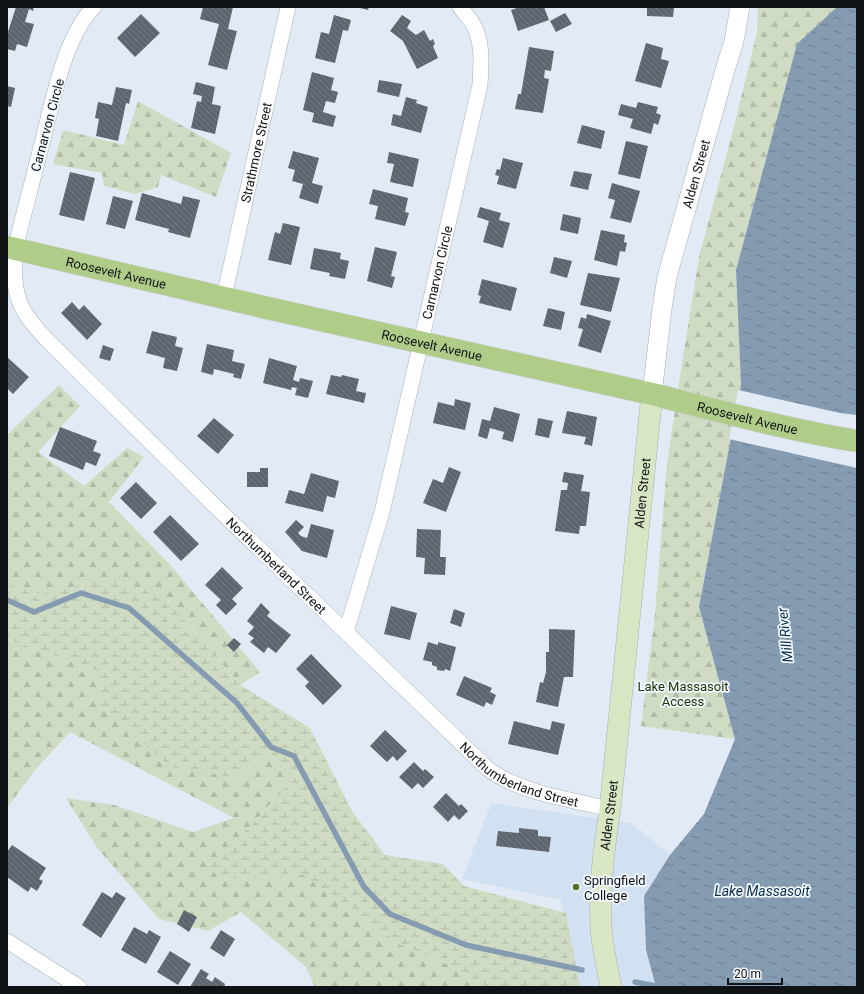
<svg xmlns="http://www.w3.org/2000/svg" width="864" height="994" font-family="Roboto,sans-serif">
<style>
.built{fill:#d2e1f1}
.forest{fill:url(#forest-firs)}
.wetland{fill:url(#wetland-marsh)}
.water{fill:url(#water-ripples)}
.pier{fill:#e2ebf5}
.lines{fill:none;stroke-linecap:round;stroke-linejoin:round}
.stream{stroke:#859bb2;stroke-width:5.5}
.building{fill:url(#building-back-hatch)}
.minor-casing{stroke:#a7b0ba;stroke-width:16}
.tertiary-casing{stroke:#a7b0ba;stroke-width:20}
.secondary-casing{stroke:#a7b0ba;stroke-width:22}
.primary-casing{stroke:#cacbcc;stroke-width:23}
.minor{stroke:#fff;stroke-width:15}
.tertiary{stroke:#fff;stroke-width:19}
.secondary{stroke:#d8e6c4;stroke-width:21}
.primary{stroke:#b0cc89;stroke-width:22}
.poi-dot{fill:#517026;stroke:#f2f8fe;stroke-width:1.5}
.labels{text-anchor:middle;stroke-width:3.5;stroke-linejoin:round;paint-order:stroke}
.street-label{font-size:13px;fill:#101316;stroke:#f2f8fe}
.park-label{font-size:13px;fill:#213304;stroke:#f2f8fe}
.poi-label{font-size:13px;fill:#101316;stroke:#f2f8fe;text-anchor:start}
.water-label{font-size:14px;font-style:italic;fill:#072d4e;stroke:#f2f8fe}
</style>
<defs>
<pattern id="forest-firs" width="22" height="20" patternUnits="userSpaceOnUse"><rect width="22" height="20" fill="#cfdbc3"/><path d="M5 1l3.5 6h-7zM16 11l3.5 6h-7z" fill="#b1bba7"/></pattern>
<pattern id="wetland-marsh" width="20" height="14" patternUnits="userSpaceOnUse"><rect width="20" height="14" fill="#cfdbc3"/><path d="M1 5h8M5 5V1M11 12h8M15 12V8" fill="none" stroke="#b1bba7"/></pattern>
<pattern id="water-ripples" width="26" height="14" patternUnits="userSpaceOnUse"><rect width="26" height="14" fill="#859bb2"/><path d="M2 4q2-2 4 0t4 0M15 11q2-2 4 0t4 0" fill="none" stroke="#6b7d90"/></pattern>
<pattern id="building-back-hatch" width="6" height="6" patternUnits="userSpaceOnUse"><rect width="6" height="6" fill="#5d656e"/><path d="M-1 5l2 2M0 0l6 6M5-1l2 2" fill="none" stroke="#747a81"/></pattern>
</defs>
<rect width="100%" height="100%" fill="#e2ebf5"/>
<path class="built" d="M491,803L631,823L670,855L644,896L646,950L656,987H572L561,900L462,879Z"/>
<path class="forest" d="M758,7H837L797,44L736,270L741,384L699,607L735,739L641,726L655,614L667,464L680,376L699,257L735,123L757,32Z
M138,101L231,153L216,197L161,175L158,187L135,194L104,186L102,173L53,164L63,130L124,145Z
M59,385L80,406L38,452L84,486L127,448L144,457L109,502L173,568L260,672L240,685L161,593L103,580L40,594L7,584V435Z
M7,639L98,671L100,707L237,778L266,753L298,774L255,821L211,865L219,880L304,875L401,945L449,965L487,987H315L306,967L241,912L208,931L159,919L98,849L66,798L114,805L193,832L234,818L70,732L35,770L7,808Z"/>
<path class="wetland" d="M103,580L161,593L240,685L310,728L352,811L385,855L443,864L464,886L566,913L580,987H487L449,965L401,945L304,875L219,880L210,865L255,821L298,774L266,753L237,778L171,767L100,707L98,671L7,639V584L40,594Z"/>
<path class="water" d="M837,7H857V987H656L646,950L644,896L670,855L704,814L735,739L699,607L741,384L736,270L797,44Z"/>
<path class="pier" d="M738,390L840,413L857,415V468L729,439Z"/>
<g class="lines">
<path class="stream" d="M7,600L34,612L81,593L129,608L237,703L271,747L294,756L364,887L390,914L466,945L582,970
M635,982L656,986"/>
</g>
<path class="building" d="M16,7H34L33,11L29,9L25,22L34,24L27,47L17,44L15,51L7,49V35Z
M203,7H233L228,29L237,31L227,70L208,65L219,24L200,19Z
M356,7H369L368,10Z
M520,7H544L549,20L518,31L511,10Z
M647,7H674L673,17L647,16Z
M565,13L572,24L556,32L550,21Z
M141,14L160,33L135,57L117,38Z
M334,15L351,20L348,31L343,30L335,63L315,58L321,32L329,34Z
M402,15L411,21L407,28L416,35L424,30L430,41L433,39L435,44L433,46L438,58L417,69L403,41L390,31Z
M646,43L663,48L661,59L669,61L661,88L635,81Z
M529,47L554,51L551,71L545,70L544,78L549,79L543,113L515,109L518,94H521Z
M312,72L334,78L331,90L338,92L335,103L326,101L323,112L336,116L333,127L312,122L314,113L303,110Z
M379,80L402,84L399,97L377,92Z
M196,82L215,87L212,104L221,106L215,134L191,128L197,101L201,102L202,96L193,94Z
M7,86L15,88L11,107L7,106Z
M116,87L132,90L129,104L126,103L118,141L96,136L99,119L95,118L98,102L112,105Z
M406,97L417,100L416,103L428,107L421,133L391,125L393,114L401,116Z
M638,102L658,107L656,113L661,115L658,125L654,123L651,134L630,128L633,119L618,115L621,104L636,108Z
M582,125L605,131L601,149L577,143Z
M626,141L648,146L640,179L618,174Z
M293,151L319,158L312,183L323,186L318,204L299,198L303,184L292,181L295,170L288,168Z
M389,152L419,159L413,187L390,182L394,164L387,163Z
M503,158L523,163L516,189L497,184L499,176L495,175L497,169L500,170Z
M574,171L592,174L588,190L570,186Z
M70,172L95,178L84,221L59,215Z
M612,183L640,191L631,223L610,218L615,200L608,198Z
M373,189L408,198L405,212L409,213L405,226L375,219L378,206L369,204Z
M142,193L181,204L183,196L200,200L190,238L168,232L169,229L135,220Z
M113,196L133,201L125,229L106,224Z
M480,207L501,213L499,220L510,223L503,248L483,242L489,221L477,217Z
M563,214L581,218L578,234L560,230Z
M283,223L300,227L291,265L268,260L275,232L280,234Z
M601,230L625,235L624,242L627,243L625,252L620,251L617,266L594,260Z
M375,247L397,252L391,276L395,277L392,288L367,281Z
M314,248L341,253L340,259L349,261L345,279L329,276L330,273L310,269Z
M554,257L572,261L567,278L550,273Z
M588,273L620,278L611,312L580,305Z
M482,279L517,288L511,311L479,303L481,296L478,295Z
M72,302L79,310L84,305L102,324L87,340L61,313Z
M548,308L565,312L561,330L543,326Z
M587,314L611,321L601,353L578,346L583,329L578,328L581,317L586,319Z
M152,331L177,337L175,346L183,348L177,371L163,368L165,358L146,353Z
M207,344L234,350L232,361L245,364L241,379L233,377L234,374L214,369L213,375L201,372Z
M103,345L114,349L110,361L99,358Z
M7,357L29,377L13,394L7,388Z
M269,358L297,366L293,380L299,382L300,378L313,381L308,398L295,395L297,388L292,387L291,390L263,383Z
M331,375L341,377L342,375L359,379L356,391L366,393L364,403L326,394Z
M455,399L471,403L465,430L433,423L438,402L454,406Z
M494,407L520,414L513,442L502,439L504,432L490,428L487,439L478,436L482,419L490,421Z
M567,411L597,417L592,446L584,444L586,437L562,433Z
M214,418L234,435L218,454L197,436Z
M538,418L553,421L549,438L535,435Z
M60,427L97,441L93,451L101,454L96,466L86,462L83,470L49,456Z
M449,467L461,472L446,512L423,503L433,479L443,483Z
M260,468H268V487H247V472H260Z
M564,472L584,475L581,491L590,492L586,526H580L579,534L555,531L561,490H567L568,483L562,482Z
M311,473L339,481L335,498L327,496L323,512L285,503L289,490L304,494Z
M136,482L157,503L141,519L120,498Z
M170,515L199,544L181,561L153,532Z
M296,520L304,527L298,533L301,536L307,538L311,524L334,530L327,558L302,551L285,532Z
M417,529L441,530L440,557H446L445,575L424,574L425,558L416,557Z
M222,567L243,588L232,599L237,604L226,615L216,605L221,600L205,585Z
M261,603L270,612L267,616L291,635L276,653L268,647L264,653L250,642L254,638L248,634L254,627L247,621Z
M391,606L417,613L410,640L384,634Z
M454,609L465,613L461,627L450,623Z
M549,629L575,630L573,677H564L558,707L536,702L540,682L543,683L546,672V652H549Z
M234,638L241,644L234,652L227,645Z
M428,642L438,645V642L456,647L450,671L445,669L444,671L437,670V667L432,665V662L423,660Z
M311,654L342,686L323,705L305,686L309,682L296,669Z
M464,676L492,688L490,692L496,695L492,705L486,702L484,707L456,695Z
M514,721L550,730L552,721L565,724L558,755L508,744Z
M385,730L407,751L397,761L393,756L387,762L370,746Z
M414,762L423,771L425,769L434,777L423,788L418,783L412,789L399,777Z
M446,793L459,806L461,804L468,811L459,820L454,815L448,822L433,807Z
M519,828L538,830V836L551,837L549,852L496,846L498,831L519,833Z
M12,845L46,868L39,879L43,881L37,891L31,887L28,892L7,877V852Z
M102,892L112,898L116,892L126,898L101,938L82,925Z
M184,910L197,917L189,932L177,924Z
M134,927L147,934L149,930L161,937L146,964L121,950Z
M221,930L235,939L224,957L210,948Z
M170,951L191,964L178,985L157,972Z
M201,969L209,974L206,978L212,982L215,977L225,984L224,987H190Z"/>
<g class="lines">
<g class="minor-casing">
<g id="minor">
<path id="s1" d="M94,7C65,36 53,100 43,139C34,176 24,212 15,249C12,297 18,310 51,344L221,512L487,768C516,792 573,800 610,809"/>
<path id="s2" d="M224,297L288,7"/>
<path id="s3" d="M346,632L382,512L480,85C481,66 483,45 475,28C472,20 465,14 460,7"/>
<path d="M7,941L79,987"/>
</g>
</g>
<g class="tertiary-casing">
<g id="tertiary">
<path id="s4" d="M652,394L662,309L667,277L725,70L734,41L740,7"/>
</g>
</g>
<g class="secondary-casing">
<g id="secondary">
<path id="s5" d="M611,987C607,967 602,946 601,926C599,887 604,848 610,809L652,394"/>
</g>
</g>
<g class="primary-casing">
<g id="primary">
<path id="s6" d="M7,247L276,310L652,394C719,411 789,430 857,441"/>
</g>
</g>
<use href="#minor" class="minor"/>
<use href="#tertiary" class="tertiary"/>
<use href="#secondary" class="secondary"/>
<use href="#primary" class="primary"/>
</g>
<circle class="poi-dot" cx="576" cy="887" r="4"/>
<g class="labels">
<g class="street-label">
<text transform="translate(47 125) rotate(-75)" y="5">Carnarvon Circle</text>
<text dy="5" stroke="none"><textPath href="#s2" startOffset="148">Strathmore Street</textPath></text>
<text dy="5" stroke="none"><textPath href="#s4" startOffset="225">Alden Street</textPath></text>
<text dy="5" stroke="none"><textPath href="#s6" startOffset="112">Roosevelt Avenue</textPath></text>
<text dy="5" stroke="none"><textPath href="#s3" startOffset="371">Carnarvon Circle</textPath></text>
<text dy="5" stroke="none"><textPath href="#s6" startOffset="436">Roosevelt Avenue</textPath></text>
<text dy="5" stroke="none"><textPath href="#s6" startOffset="760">Roosevelt Avenue</textPath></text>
<text dy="5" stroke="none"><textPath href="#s5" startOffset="497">Alden Street</textPath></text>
<text dy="5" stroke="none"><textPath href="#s1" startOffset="679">Northumberland Street</textPath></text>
<text dy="5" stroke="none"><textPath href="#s1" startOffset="1003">Northumberland Street</textPath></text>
<text dy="5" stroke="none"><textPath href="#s5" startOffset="173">Alden Street</textPath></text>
</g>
<g class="park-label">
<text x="683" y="691">Lake Massasoit<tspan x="683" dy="15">Access</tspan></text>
</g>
<g class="poi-label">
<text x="584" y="885">Springfield<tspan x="584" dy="15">College</tspan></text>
</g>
<g class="water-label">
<text transform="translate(785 635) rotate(-96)" y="5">Mill River</text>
<text x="762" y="896">Lake Massasoit</text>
</g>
</g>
<rect width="864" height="994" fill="none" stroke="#101316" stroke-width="16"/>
<path d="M728 978v6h54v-6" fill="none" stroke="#101316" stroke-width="2"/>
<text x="734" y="978" font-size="12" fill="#101316" stroke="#f2f8fe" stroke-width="3" paint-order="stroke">20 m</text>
</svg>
